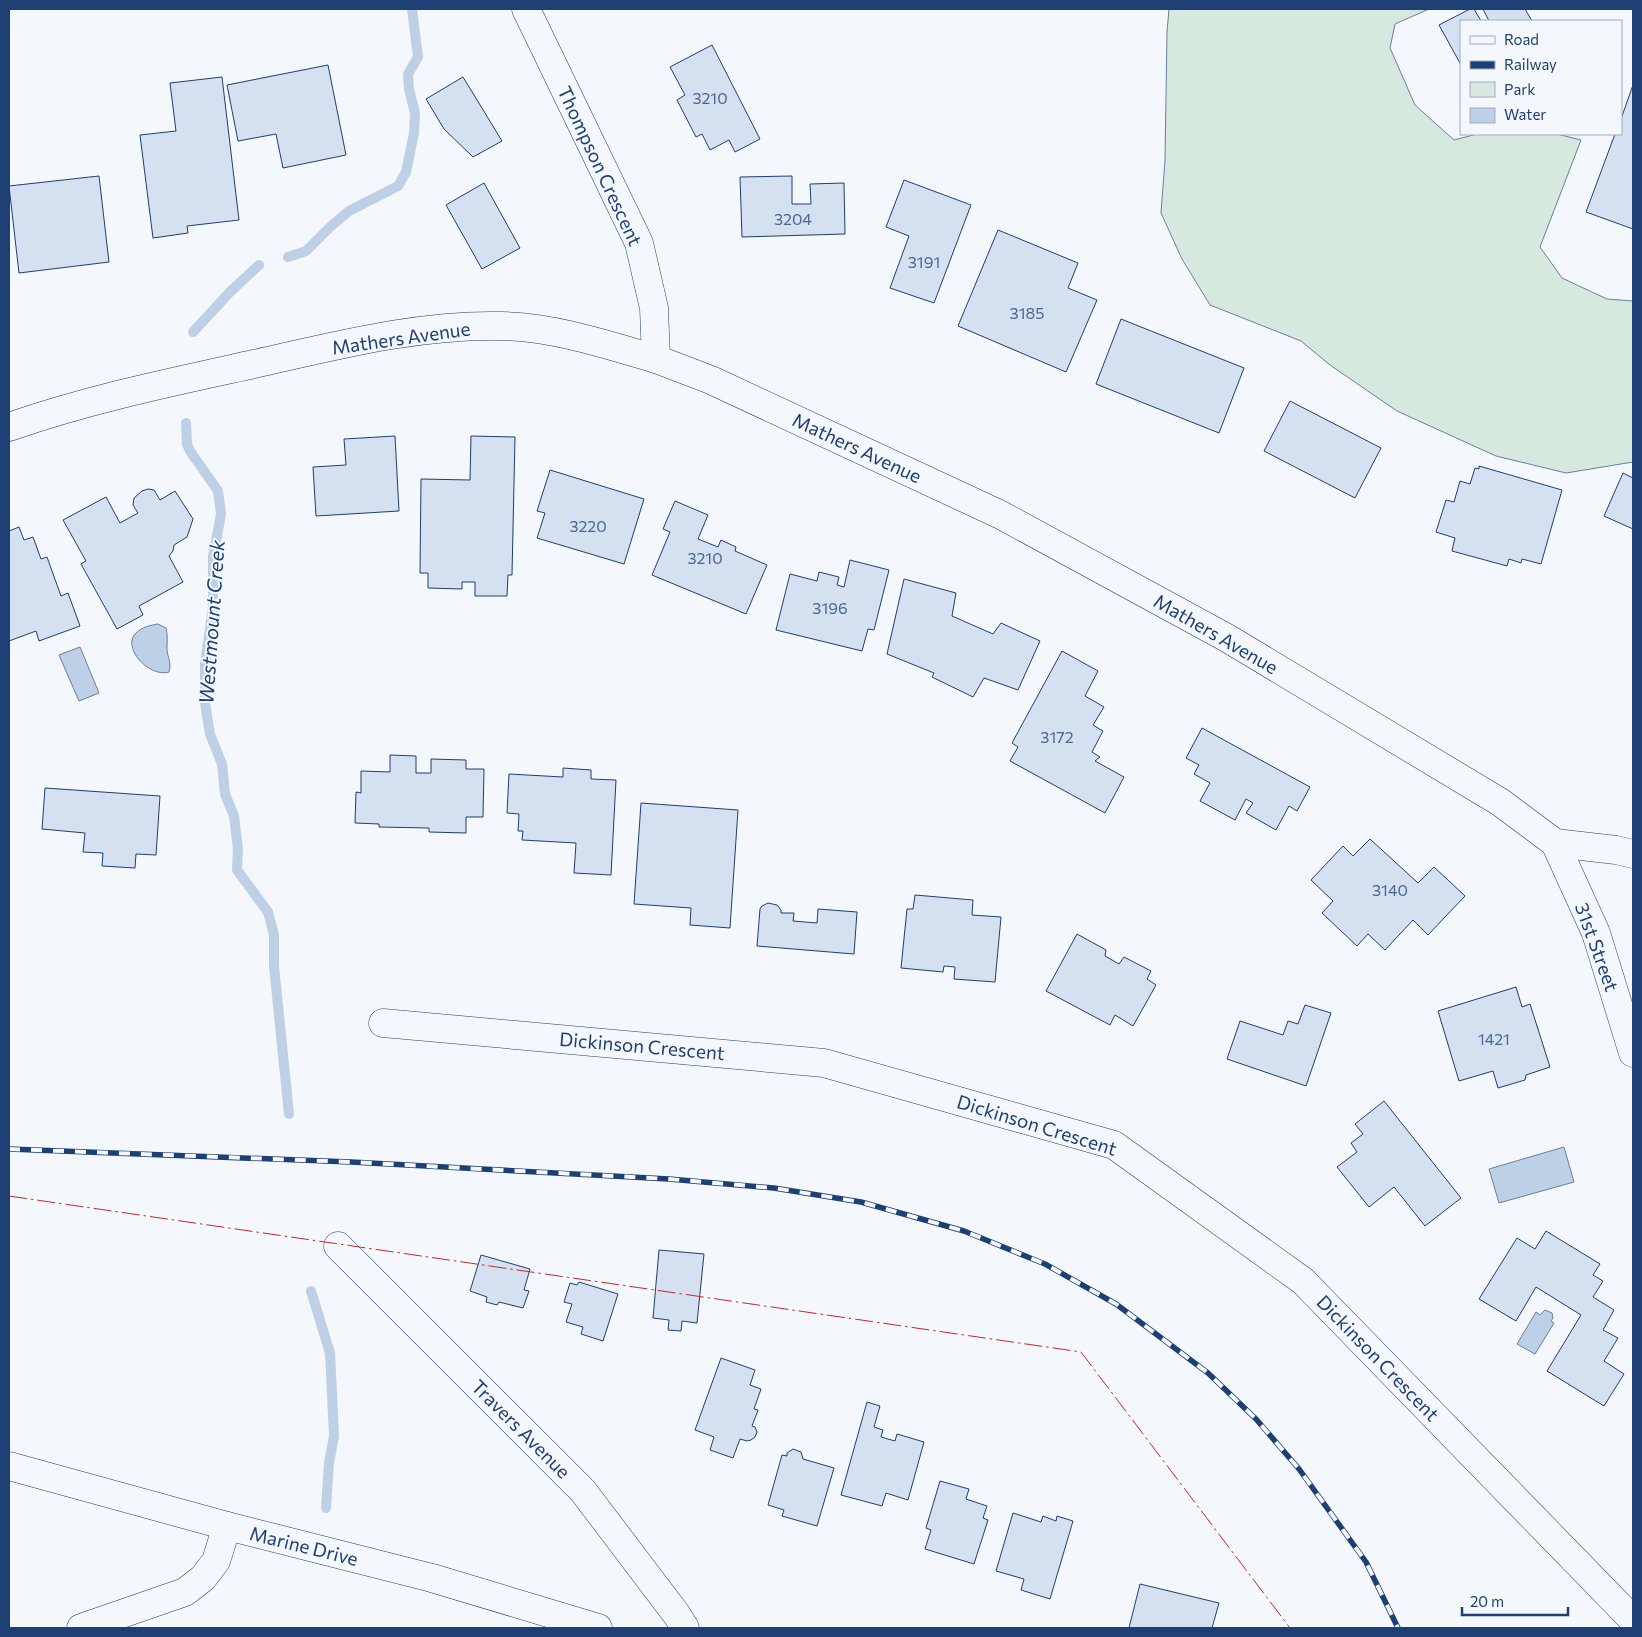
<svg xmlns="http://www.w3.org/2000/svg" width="1642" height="1637" font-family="Commissioner,sans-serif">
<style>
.green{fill:#d7e8df;stroke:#687fa3}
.water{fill:#bed0e5;stroke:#687fa3}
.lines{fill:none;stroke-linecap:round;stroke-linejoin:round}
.stream{stroke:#bed0e5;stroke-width:10}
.building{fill:#d5e0f0;stroke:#1d3f73}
.minor-casing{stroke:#1d3f73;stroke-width:29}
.tertiary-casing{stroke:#1d3f73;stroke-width:29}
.secondary-casing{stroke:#1d3f73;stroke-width:29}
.minor{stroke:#f4f7fb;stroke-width:28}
.tertiary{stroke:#f4f7fb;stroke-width:28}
.secondary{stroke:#f4f7fb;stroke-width:28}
.rail-casing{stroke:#1d3f73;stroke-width:5.5}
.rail{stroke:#f4f7fb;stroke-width:4;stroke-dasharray:11;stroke-linecap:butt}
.power{stroke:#c62828;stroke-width:1;stroke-dasharray:18 4 2.5 4;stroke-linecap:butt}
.labels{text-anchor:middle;stroke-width:4;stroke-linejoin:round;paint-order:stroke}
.number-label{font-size:16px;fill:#4b6792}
.street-label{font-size:19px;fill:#1d3f73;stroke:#f4f7fb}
.water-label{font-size:20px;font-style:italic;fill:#1d3f73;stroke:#f4f7fb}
</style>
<rect width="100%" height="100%" fill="#f4f7fb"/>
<path class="green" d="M1169,9H1429L1395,24L1390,48L1415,105L1454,140L1477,134H1557L1581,140L1540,247L1562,278L1607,299L1633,301V462L1566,473L1496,456L1397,411L1330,365L1301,341L1210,305L1182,259L1161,213L1165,160L1167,32Z"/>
<path class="water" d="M158,624L166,628C168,636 167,641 167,648C167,658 172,661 169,672C149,678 121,647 136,633C142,627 151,625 158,624Z
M80,647L99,693L79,701L59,655Z
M1564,1147L1574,1182L1499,1203L1489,1169Z
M1545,1310L1552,1313L1553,1318L1551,1321L1554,1323L1535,1354L1517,1344L1536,1312L1540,1315Z"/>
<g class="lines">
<path class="stream" d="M288,257L306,251L330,227L349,211L398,186L406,172L414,133L415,113L409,89L408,74L418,57L412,9
M193,332L230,292L259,265
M186,423L187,444L190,451L218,491L221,514L213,557V607L205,664V703L210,734L222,764L225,794L234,816L238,849L237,870L268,912L274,935V966L289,1114
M311,1291L330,1353L334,1436L329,1463L326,1508"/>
</g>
<path class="building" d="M1470,9H1474L1481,21H1461V65L1439,25Z
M1483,9H1525L1532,21H1489Z
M712,45L760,139L735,152L729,140L710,150L702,134L696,137L677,100L685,95L670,67Z
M328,65L346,155L283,168L276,134L238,141L227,85Z
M222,77L239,220L187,226L188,233L153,238L140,135L176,131L170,83Z
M463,77L502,141L473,157L444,129L426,99Z
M1633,85V229L1586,212L1615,134H1621V119Z
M99,176L109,262L19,273L9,186Z
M792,176V204H811L810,184L844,183L845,234L742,237L740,177Z
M904,180L971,205L934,303L890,288L909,236L886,227Z
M484,183L520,248L482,269L446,205Z
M998,230L1078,263L1068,288L1097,300L1066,372L958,326Z
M1121,319L1244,368L1219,433L1096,384Z
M1290,401L1381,448L1355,498L1264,451Z
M395,436L399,511L316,516L313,467L346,465L344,439Z
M471,436L515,437L512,575H508L507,596H475V582H462V589L428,588V573H420L421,479L470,480Z
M1479,466L1562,490L1541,564L1522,559L1521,563L1509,559L1507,566L1452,551L1455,538L1436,532L1446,500L1454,502L1460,481L1470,484L1475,468L1479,469Z
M550,470L644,499L624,564L537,538L545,513L537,511Z
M1623,473L1633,478V529L1604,516Z
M148,489L154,490L160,500L175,491L193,519L187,537L174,545L173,551L169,556L183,582L139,606L143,615L117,629L81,564L86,561L63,520L106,497L120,523L138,513L133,505L134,498L142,491Z
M675,501L708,515L698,539L718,547L721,540L736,547L735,551L767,565L746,614L652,575L670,532L663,529Z
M19,527L24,540L33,537L41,559L47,557L61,596L68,593L80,626L39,641L36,631L9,641V531Z
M850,560L889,570L874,630L868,629L862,651L776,630L790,574L817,581L819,572L839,577L837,585L844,587Z
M904,579L956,593L952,616L993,634L1001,623L1040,641L1018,690L984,678L973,697L932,677L934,673L887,654Z
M1062,651L1098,671L1085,696L1104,707L1093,725L1103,731L1092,752L1100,757L1095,761L1124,777L1105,813L1010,761L1018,747L1012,743Z
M1202,728L1310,787L1297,811L1289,806L1276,830L1246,813L1253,803L1246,799L1235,820L1200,801L1210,783L1194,774L1199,765L1186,758Z
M390,755L416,756V773H431V759L466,760V769H484L483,817H466V833L429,832V828L379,827V824L355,823L356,792L361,793V771L390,772Z
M563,768L591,770V779L616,780L611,875L574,873L576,843L522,840L523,831H518L519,814L507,813L509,774L563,777Z
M45,788L160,796L156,855L136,854L135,868L102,866L103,853L83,852L85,833L42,829Z
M641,803L738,810L730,928L690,925L691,908L634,904Z
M1370,839L1418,883L1434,867L1465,896L1428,935L1413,920L1385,950L1368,934L1357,946L1322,913L1333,901L1311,880L1343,846L1353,856Z
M915,895L973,900L972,915L1001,917L995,982L954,979L955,967L944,966L943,972L901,968L907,909H913Z
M768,903L777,905L781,910V913H794L793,921L817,923L818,909L857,912L854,954L757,946L760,909L762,906Z
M1077,934L1106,950L1105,956L1119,964L1124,957L1151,971L1147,979L1156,985L1133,1026L1115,1015L1110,1025L1046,991Z
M1516,987L1522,1007L1530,1004L1550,1067L1526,1075L1525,1080L1498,1088L1493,1071L1459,1081L1438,1011Z
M1305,1005L1331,1013L1306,1086L1227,1059L1240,1021L1283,1035L1288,1021L1298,1024Z
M1384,1101L1461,1198L1425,1226L1394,1187L1369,1207L1337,1167L1357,1152L1351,1143L1363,1134L1355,1124Z
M1546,1231L1600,1264L1593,1275L1603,1281L1593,1297L1614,1310L1603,1330L1618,1338L1604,1361L1624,1374L1604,1406L1547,1371L1581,1315L1536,1287L1516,1321L1479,1299L1517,1238L1535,1249Z
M659,1250L704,1254L697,1323L682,1321L681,1331L668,1330L669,1320L653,1318Z
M481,1255L530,1269L524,1290L529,1291L523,1308L499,1302L497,1305L486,1302L487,1297L470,1291Z
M579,1282L618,1294L603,1341L581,1334L583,1327L566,1322L572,1304L564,1302L570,1283L577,1285Z
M721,1358L755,1370L750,1385L761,1389L754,1409L758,1410L752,1426L755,1427L757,1432L755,1437L751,1440L747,1441L740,1439L733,1458L710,1450L714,1437L695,1430Z
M867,1402L880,1406L874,1427L883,1430L881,1437L895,1441L897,1434L924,1442L908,1500L886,1493L882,1506L841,1495Z
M793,1449L801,1452L803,1459L834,1468L817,1526L782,1516L784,1510L768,1505L782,1455L787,1456V1453Z
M940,1481L969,1489L966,1499L987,1506L983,1518L988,1520L974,1564L925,1549L931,1530L926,1528Z
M1013,1513L1041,1522L1043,1516L1056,1521L1057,1516L1073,1521L1050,1599L1021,1590L1024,1579L996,1571Z
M1140,1584L1219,1603L1212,1628H1129Z"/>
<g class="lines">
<g class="minor-casing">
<path id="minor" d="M9,427C89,399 172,382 254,364C335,346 418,324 501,326C554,327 605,344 656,359
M1555,843L1616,850L1633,854
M383,1023L824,1063L1114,1145L1303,1281L1633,1620
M338,1246L583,1491L677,1615L685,1628
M81,1628L185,1592L203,1578L216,1561L227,1526"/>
</g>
<g class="tertiary-casing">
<path id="tertiary" d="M526,9L639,243L654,308L656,359L711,380L1001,515L1227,638L1500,802L1555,843L1596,933L1633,1053"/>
</g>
<g class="secondary-casing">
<path id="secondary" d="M9,1466L227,1526L432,1578L598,1628"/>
</g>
<use href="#minor" class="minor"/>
<use href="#tertiary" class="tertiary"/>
<use href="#secondary" class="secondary"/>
<g class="rail-casing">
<path id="rail" d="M9,1149L351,1162L669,1179L774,1188L861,1202L964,1231L1045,1264L1116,1304L1208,1373L1256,1419L1299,1469L1366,1562L1398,1628"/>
</g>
<use href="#rail" class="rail"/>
<path class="power" d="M9,1196L1081,1352L1290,1628"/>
</g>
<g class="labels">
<g class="number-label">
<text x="710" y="104">3210</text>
<text x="793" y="225">3204</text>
<text x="924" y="268">3191</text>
<text x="1027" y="319">3185</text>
<text x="588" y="532">3220</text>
<text x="705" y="564">3210</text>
<text x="830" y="614">3196</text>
<text x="1057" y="743">3172</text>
<text x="1390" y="896">3140</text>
<text x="1494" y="1045">1421</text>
</g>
<g class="street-label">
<text transform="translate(600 166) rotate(65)" y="7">Thompson Crescent</text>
<text transform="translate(401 338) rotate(-8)" y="7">Mathers Avenue</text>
<text transform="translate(857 448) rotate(25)" y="7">Mathers Avenue</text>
<text transform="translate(1216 634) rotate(30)" y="7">Mathers Avenue</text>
<text transform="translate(1597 947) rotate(70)" y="7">31st Street</text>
<text transform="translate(642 1046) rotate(5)" y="7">Dickinson Crescent</text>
<text transform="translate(1037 1125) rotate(17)" y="7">Dickinson Crescent</text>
<text transform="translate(1378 1358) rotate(46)" y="7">Dickinson Crescent</text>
<text transform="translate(521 1429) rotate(45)" y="7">Travers Avenue</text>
<text transform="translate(304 1546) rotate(14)" y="7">Marine Drive</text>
</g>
<g class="water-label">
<text transform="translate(212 622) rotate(-86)" y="7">Westmount Creek</text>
</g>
</g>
<rect width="1642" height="1637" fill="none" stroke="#1d3f73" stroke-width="20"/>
<rect x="1460" y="20" width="162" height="115" fill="#f4f7fb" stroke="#9eadc5"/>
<rect x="1470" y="36" width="25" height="8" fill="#f4f7fb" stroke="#9eadc5"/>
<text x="1504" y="45" font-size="15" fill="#1d3f73">Road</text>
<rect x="1470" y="61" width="25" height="8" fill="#1d3f73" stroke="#9eadc5"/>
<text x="1504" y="70" font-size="15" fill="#1d3f73">Railway</text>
<rect x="1470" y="82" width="25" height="15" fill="#d7e8df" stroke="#9eadc5"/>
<text x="1504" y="95" font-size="15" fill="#1d3f73">Park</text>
<rect x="1470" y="108" width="25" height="15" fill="#bed0e5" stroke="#9eadc5"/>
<text x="1504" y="120" font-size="15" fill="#1d3f73">Water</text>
<path d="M1462 1607v8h106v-8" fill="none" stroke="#1d3f73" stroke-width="2.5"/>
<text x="1470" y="1607" font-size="15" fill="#1d3f73" stroke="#f4f7fb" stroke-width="4" paint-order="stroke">20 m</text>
</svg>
